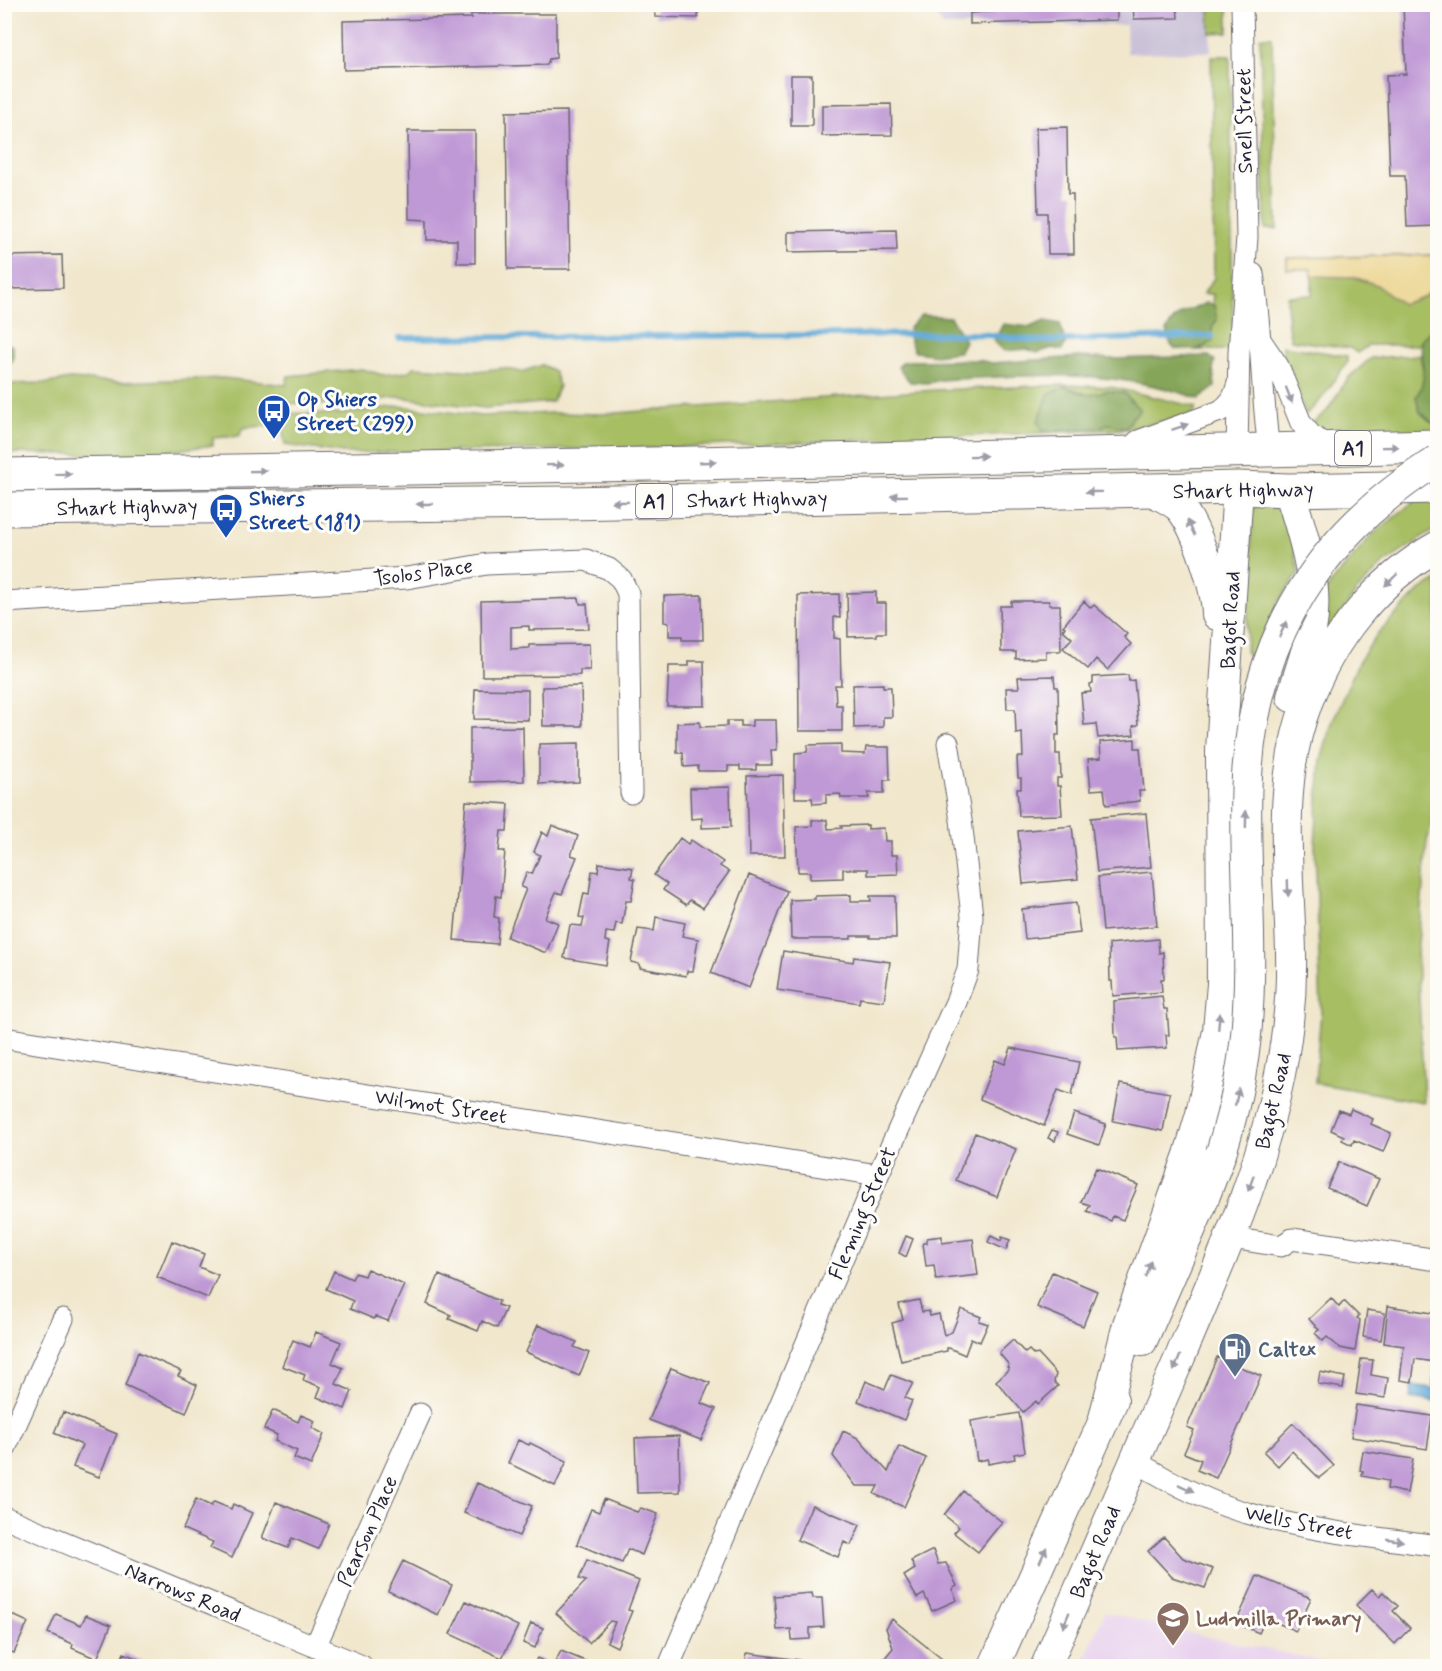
<svg xmlns="http://www.w3.org/2000/svg" width="1442" height="1671" font-family="Mynerve,sans-serif">
<style>
.built{fill:#e8d2ee}
.industrial{fill:#c9bfd7}
.green{fill:#a7be63;stroke:#64704f;stroke-width:1.5;fill-rule:evenodd}
.forest{fill:#85a559;stroke:#54644a;stroke-width:1.5}
.sand{fill:#eeda9e;stroke:#887e6c;stroke-width:1.5}
.water{fill:#60a9d7;stroke:#416689;stroke-width:1.5}
.lines{fill:none;stroke-linecap:round;stroke-linejoin:round}
.stream{stroke:#60a9d7;stroke-width:6}
.building{fill:#bf99d5}
.minor-casing{stroke:#6a676e;stroke-width:23}
.secondary-casing{stroke:#6a676e;stroke-width:32}
.trunk-casing{stroke:#6a676e;stroke-width:35}
.minor{stroke:#fff;stroke-width:21}
.secondary{stroke:#fff;stroke-width:30}
.trunk{stroke:#fff;stroke-width:33}
.secondary-bridge-casing{stroke:#6a676e;stroke-width:32;stroke-linecap:butt}
.secondary-bridge{stroke:#fff;stroke-width:30}
.oneway{fill:#9c9ca7}
.labels{text-anchor:middle;stroke-width:6;stroke-linejoin:round;paint-order:stroke}
.shield{fill:#fdfcf7;stroke:#646373;stroke-width:1.5}
.shield-label{font-size:20px;font-weight:bold;fill:#22223b}
.street-label{font-size:21px;fill:#22223b;stroke:#fdfcf7}
.transit-label{font-size:21px;font-weight:bold;fill:#164399;stroke:#fdfcf7;text-anchor:start}
.service-label{font-size:21px;font-weight:bold;fill:#4e5e75;stroke:#fdfcf7;text-anchor:start}
.education-label{font-size:21px;font-weight:bold;fill:#785e54;stroke:#fdfcf7;text-anchor:start}
</style>
<rect width="100%" height="100%" fill="#fdfcf7"/>
<filter id="ink" filterUnits="userSpaceOnUse"><feTurbulence type="fractalNoise" baseFrequency=".0167" numOctaves="2"/><feDisplacementMap in="SourceGraphic" scale="12" xChannelSelector="R" yChannelSelector="G"/><feConvolveMatrix kernelMatrix="1 2 1 2 8 2 1 2 1" color-interpolation-filters="sRGB"/></filter>
<filter id="wash" filterUnits="userSpaceOnUse"><feTurbulence type="fractalNoise" baseFrequency=".008" numOctaves="4" result="noise"/><feDisplacementMap in="SourceGraphic" scale="24" xChannelSelector="R" yChannelSelector="G"/><feGaussianBlur stdDeviation="1.35" result="paint"/><feColorMatrix in="noise" values="0 0 0 0 0 0 0 0 0 0 0 0 0 0 0 0 0 1.4 0 .05"/><feComposite in="paint" operator="in"/></filter>
<g filter="url(#wash)">
<rect width="100%" height="100%" fill="#f1e7cd"/>
<path class="built" d="M1105,1612L1194,1634L1346,1666H1081Z"/>
<path class="industrial" d="M930,5H1209L1211,52L1127,53L1126,25L943,26Z"/>
<path class="green" d="M1209,5H1228V32L1210,33Z
M1260,37H1272L1277,229H1265Z
M1211,56H1230L1233,350H1196L1207,346L1215,317L1214,306L1212,305L1213,294H1203L1214,278Z
M1312,276L1354,277L1377,285L1402,304L1425,296L1437,282V324L1421,340L1420,345H1369L1357,353L1350,348L1291,340L1288,326L1287,296L1312,295Z
M1283,346L1347,356V363C1333,380 1324,400 1306,414L1283,356Z
M1420,355C1423,375 1429,378 1416,397L1420,412L1437,427V435H1331L1318,429L1312,423L1327,411L1348,378L1371,358Z
M542,365L554,371L559,386L552,402L485,408L399,397L341,406L307,403L282,404L274,406L273,425L243,428L239,436L213,438V445L142,455L5,453V384L49,383L70,379L120,382L223,378L286,385L288,376L362,369L383,375L407,372L414,367L477,371L504,368L521,372Z
M1065,385L1111,387L1196,407L1194,414L1129,429L1068,432L650,448L343,453L285,445L280,413L341,414L399,406L481,416L554,413L601,414L935,390ZM1066,387L1088,395L1124,393L1139,410L1133,417L1126,428L1108,424L1095,428L1070,429L1057,431Z
M1417,499L1437,500V528L1383,564L1357,591L1317,647L1322,596L1335,578L1372,535Z
M1255,505L1278,508L1291,533L1299,572L1278,603L1253,659L1246,653L1252,516Z
M1437,580V807L1427,841L1417,955L1424,1102L1315,1083L1321,1011L1315,845L1321,760L1333,720L1358,663L1378,633L1418,592Z"/>
<path class="forest" d="M1207,303L1214,305L1217,320L1212,327L1213,342L1196,350L1175,349L1171,345L1167,330C1176,312 1190,310 1207,303Z
M921,315L950,317L965,341L959,352C952,352 940,355 934,355C927,354 922,352 915,352L910,342L909,328Z
M1045,321L1060,324L1066,343L1062,350L1052,348L1037,353L1027,349L1004,351L994,341L1003,324L1030,327Z
M1437,324H1438L1437,427L1420,412L1416,397C1430,376 1420,363 1421,340Z
M5,343L13,346V360L5,369Z
M1209,356L1215,361L1213,369L1215,387L1199,399C1116,368 1026,375 940,380L929,383L910,382L898,367L903,362L909,361L979,360L991,363L1079,357L1112,359Z
M1066,387L1088,395L1107,391L1124,393L1140,410L1133,417L1126,428L1108,424L1096,428L1043,431L1038,422L1049,393Z"/>
<path class="sand" d="M1437,255V282L1425,296L1402,304L1377,285L1354,277L1312,276L1311,269H1287V258Z"/>
<path class="water" d="M1412,1385L1437,1389V1402L1410,1398Z"/>
<g class="lines">
<path class="stream" d="M399,338L980,334L1039,341L1212,336"/>
</g>
<g id="blocks">
<path class="building" d="M655,4H698V18L655,17Z
M1001,4H1117V20L970,24V13L1001,11Z
M1403,4H1438V226L1407,227L1405,176H1390L1386,75L1406,74Z
M1133,5H1177L1178,18L1134,19Z
M470,14H556V58L549,59L547,65L344,70L343,21L472,18Z
M791,75H812V126H791Z
M891,104L892,135L822,136V105Z
M567,111L570,269H508L506,112Z
M1067,127L1068,194H1073L1074,254H1048L1047,213H1038L1036,128Z
M408,131H475V263H457V240H427V220L409,219Z
M896,230L897,250L788,252V232Z
M62,255L63,288L4,289V256Z
M876,592V603H886V633H877V636L848,637L847,593Z
M839,594L840,618L834,617V638L840,639L841,685H835L836,705H842V731H799L798,595Z
M702,595L703,640H682V636H669V623L664,622V596Z
M579,598L580,604H587L589,629L529,630V626L511,627V649L529,648V645L589,644L590,670H580V675L482,676L481,601Z
M1011,601H1049V605H1060L1061,651H1046V658L1016,659V652H1001L1000,606H1011Z
M1084,601L1091,608L1094,605L1127,634L1124,637L1131,644L1108,670L1096,659L1088,669L1063,648L1072,638L1063,630L1065,627L1063,626Z
M689,661H704L705,706H667L669,666H689Z
M1128,675L1129,681L1134,680L1138,725L1133,726L1134,735L1098,738L1096,724L1084,725L1081,693L1091,692L1090,684L1093,683V677Z
M1054,676L1055,687H1058L1059,735H1056V754H1060L1061,778H1057V786H1060L1062,815L1019,816L1017,789H1021V778H1018L1017,757H1023L1022,733L1016,734L1015,709H1007L1006,688H1019L1018,677Z
M883,684V687H891L892,717H883V727L854,728L853,685Z
M581,686L582,726H543L542,687Z
M475,689L528,690V720L474,719Z
M752,720H776L777,750H771L772,765H756V770H740V766H728V771H698V766L684,767L683,753H677V723L700,722V727L727,726V721H741V726H752Z
M523,727L524,781L470,782V728Z
M1135,739V748H1140L1144,791H1139L1140,801L1106,805L1104,789L1091,790L1088,759L1101,758L1100,742Z
M579,743V782L539,784V744Z
M841,744V753L865,754L866,747H889L890,780H884V793H868L869,798H841L840,794L826,795V803L813,804L812,798H795V753L807,752L808,745Z
M783,775L785,856H749L747,776Z
M730,787L731,827L702,828V818L691,819L690,788Z
M466,801L509,804L507,831H501L499,851H505L501,897L496,896L494,917L499,918L497,944L454,940Z
M1146,813L1151,867L1097,872L1091,818Z
M812,820H827L828,829L842,828L841,826L868,825V829L884,828L885,841H891V855H897L898,874L868,875V869H843V878L810,879V872H798L796,827L812,826Z
M552,825L578,836L571,855L577,857L562,894L556,892L545,918L558,923L546,953L507,937L526,889L521,887L527,872L532,874L540,855L534,852L542,832L548,836Z
M1072,826L1078,879L1023,884L1018,831Z
M680,838L688,844L691,840L723,862L720,866L729,872L703,908L690,900L686,905L663,890L667,884L654,875Z
M599,863L633,868L631,878L635,879L631,901H626L622,924L616,923L614,933L606,932L605,941L610,942L606,965L564,958L570,925L582,926L584,918L579,917L584,893L589,894L592,871L598,872Z
M1152,872L1157,926L1103,931L1098,877Z
M749,875L787,891L749,988L711,973Z
M851,895V901H871L870,896H895L896,938H870V936H851V939H791L790,900L815,899V896Z
M1076,903L1080,933L1025,939L1022,909Z
M656,917L685,923L682,936L698,939L693,971H687L686,976L640,968L639,964L631,962L638,929L654,931Z
M1158,939L1159,953L1163,952L1164,979H1161L1162,992L1113,996L1112,981H1110L1109,944Z
M783,951L853,962L854,957L890,962L884,1001L860,998L859,1003L777,990Z
M1162,996L1164,1009H1167L1169,1035H1166L1167,1048L1118,1051L1117,1037H1115L1114,1001Z
M1011,1048L1079,1062L1072,1095L1058,1090L1044,1126L980,1099L995,1060L1005,1064Z
M1120,1084L1170,1093L1163,1131L1113,1121Z
M1351,1109L1373,1119L1371,1124L1391,1133L1383,1152L1354,1140L1352,1145L1342,1140L1344,1136L1331,1130L1339,1110L1349,1114Z
M1074,1113L1106,1124L1099,1145L1067,1134Z
M1052,1130L1058,1132L1055,1141L1048,1138Z
M975,1133L1016,1149L997,1197L956,1180Z
M1339,1162L1379,1179L1367,1206L1327,1188Z
M1096,1168L1138,1185L1123,1220L1113,1216L1111,1221L1087,1211L1090,1205L1081,1202Z
M906,1236L913,1239L906,1257L899,1253Z
M942,1236V1243L973,1239L978,1275L936,1280L934,1265L926,1266L923,1243H927V1238Z
M991,1236L1001,1241L1002,1237L1010,1240L1006,1250L988,1242Z
M172,1241L204,1254L199,1267L218,1275L208,1298L157,1277Z
M367,1269L404,1285L388,1321L375,1316L374,1319L350,1309L353,1301L326,1289L334,1271L352,1279L355,1273L364,1276Z
M1052,1272L1097,1291L1083,1326L1037,1307Z
M439,1275L499,1301L498,1305L506,1308L497,1328L482,1321L478,1331L449,1319L451,1315L427,1304Z
M1331,1298L1339,1307L1344,1301L1359,1316L1357,1318L1360,1320L1355,1351L1340,1348L1327,1337L1323,1341L1315,1333L1319,1330L1309,1319Z
M919,1300L922,1312L929,1311L930,1316L939,1314L944,1335L952,1332L961,1309L981,1317L979,1321L988,1324L980,1342L971,1338L965,1355L949,1348H947V1351L901,1361L892,1323L903,1320L899,1304Z
M1388,1306L1438,1314L1435,1351L1438,1352V1385L1432,1384L1434,1362L1415,1359L1412,1382L1400,1380L1404,1346L1384,1343Z
M1367,1310L1385,1313L1381,1340L1363,1337Z
M538,1325L577,1342L574,1347L589,1353L579,1376L526,1352Z
M316,1332L341,1342L332,1363L343,1368L336,1384L352,1391L345,1409L317,1397L321,1387L303,1380L305,1375L282,1366L293,1340L310,1347Z
M1013,1340L1025,1353L1029,1350L1034,1355L1038,1354L1056,1374L1054,1382L1058,1386L1038,1404L1036,1401L1023,1412L996,1381L1009,1369L1007,1367L1009,1365L999,1353Z
M138,1352L181,1371L178,1376L197,1385L186,1413L125,1385Z
M1217,1357L1261,1376L1216,1478L1197,1470L1201,1460L1184,1453L1194,1430L1187,1427Z
M1361,1359L1373,1360L1371,1375L1388,1378L1385,1398L1356,1394Z
M671,1368L710,1383L701,1403L716,1409L701,1440L649,1420Z
M1320,1372L1345,1377L1343,1388L1318,1384Z
M891,1375L913,1383L905,1398L912,1401L904,1420L858,1401L866,1381L885,1389Z
M1356,1405L1432,1416L1427,1449L1351,1437Z
M273,1410L298,1422L301,1415L315,1421L312,1428L324,1434L311,1465L294,1458L297,1451L275,1441L277,1435L264,1429Z
M63,1412L117,1434L99,1477L73,1467L82,1445L54,1433Z
M1019,1413L1025,1452L1014,1454L1015,1459L988,1464V1459L977,1461L971,1421Z
M1293,1423L1334,1466L1319,1478L1292,1451L1278,1466L1264,1452Z
M843,1431L858,1438L888,1472L899,1446L926,1458L904,1507L874,1494L878,1486H856L833,1456Z
M679,1436L680,1492L637,1493L635,1438Z
M518,1440L529,1445L530,1443L567,1461L555,1486L508,1463Z
M1363,1451L1413,1459L1407,1493L1387,1489L1388,1481L1362,1476L1363,1471L1360,1470Z
M477,1483L532,1506L519,1536L464,1513Z
M963,1491L1002,1522L978,1552L954,1533L959,1527L944,1515Z
M196,1499L211,1506L214,1502L231,1509L233,1504L252,1513L232,1558L210,1548L213,1542L183,1529Z
M604,1499L637,1512L641,1508L658,1514L642,1555L628,1549L622,1563L577,1544L591,1509L599,1512Z
M276,1502L329,1524L318,1549L292,1538L288,1548L262,1538Z
M812,1505L860,1525L851,1545L844,1542L838,1557L797,1540Z
M1164,1537L1183,1558L1213,1569L1205,1588L1172,1577L1148,1551Z
M933,1550L938,1564L946,1563L957,1586L952,1589L957,1600L932,1611L924,1594L917,1598L904,1576L915,1569L911,1561Z
M587,1560L639,1581L628,1610L632,1611L617,1647L607,1642L615,1622L610,1621L589,1643L556,1613L586,1581L579,1579Z
M403,1561L452,1585L438,1615L388,1591Z
M1257,1576L1311,1598L1296,1631L1266,1618L1259,1633L1236,1623Z
M1372,1589L1379,1596L1383,1592L1398,1606L1393,1611L1410,1628L1395,1644L1356,1605Z
M812,1593L813,1598H822L824,1627L810,1628V1639L792,1640L791,1629L777,1630L774,1596Z
M466,1601L518,1626L502,1658L450,1634Z
M4,1611L28,1622L14,1653L4,1649Z
M56,1614L81,1625L86,1615L111,1625L97,1659L72,1648L73,1644L48,1633Z
M892,1619L942,1659L936,1666H878L893,1648L886,1628Z
M531,1623L543,1628L535,1648L523,1643Z
M561,1651L597,1666H533L537,1658L553,1666Z
M124,1653L154,1666H118Z
M747,1653L799,1660L798,1666H745Z"/>
</g>
</g>
<g filter="url(#ink)">
<use href="#blocks" fill-opacity="0" stroke="#6a676e" stroke-width="1.5"/>
<g class="lines">
<g class="minor-casing">
<path id="minor" d="M1253,274C1262,332 1261,391 1269,450
M1261,341L1278,366L1301,423L1311,435L1330,448
M1129,449L1138,441L1220,411C1230,404 1234,398 1237,386
M1237,450L1239,352L1247,237L1242,4
M4,602L407,578L487,564L586,560L609,569L621,579L628,593L631,793
M4,1038L878,1175
M1231,1238L1281,1246L1292,1239L1438,1260
M4,1451L63,1319
M1135,1461C1168,1481 1210,1503 1247,1513C1308,1531 1375,1537 1438,1546
M4,1517L362,1666
M315,1647L420,1414
M669,1666L878,1175L956,1002L968,970L972,916L961,820L948,743"/>
</g>
<g class="secondary-casing">
<path id="secondary" d="M1289,490C1303,534 1320,584 1311,631C1307,653 1298,675 1292,697
M1152,491C1161,496 1173,501 1180,508C1197,527 1217,590 1217,615
M1142,1341L1202,1203L1221,1153
M1104,1418L1128,1324L1189,1155L1201,1114L1218,1031L1222,984L1221,750L1238,488
M994,1666L1113,1400
M1046,1666C1090,1563 1135,1460 1180,1357C1220,1262 1260,1176 1280,1074C1288,1034 1292,993 1291,952C1289,869 1276,783 1307,703C1331,638 1377,580 1438,546"/>
</g>
<g class="trunk-casing">
<path id="trunk" d="M4,475L650,464L1438,446
M4,509L570,503L1238,488L1289,490L1438,487"/>
</g>
<use href="#minor" class="minor"/>
<use href="#secondary" class="secondary"/>
<use href="#trunk" class="trunk"/>
<g class="secondary-bridge-casing">
<path id="secondary-bridge" d="M1221,1153C1236,1105 1246,1057 1248,1007C1253,930 1243,853 1247,776C1255,636 1319,534 1438,460"/>
</g>
<use href="#secondary-bridge" class="secondary-bridge"/>
</g>
<defs><path id="oneway-solid" d="M-6-.8H1V-3.2L6.5 0L1 3.2V.8H-6Z" transform="scale(1.5)"/></defs>
<g class="oneway">
<use href="#oneway-solid" transform="translate(1289 395) rotate(69)"/>
<use href="#oneway-solid" transform="translate(1180 427) rotate(-19)"/>
<use href="#oneway-solid" transform="translate(1390 447) rotate(-1)"/>
<use href="#oneway-solid" transform="translate(978 456) rotate(-1)"/>
<use href="#oneway-solid" transform="translate(708 462) rotate(-2)"/>
<use href="#oneway-solid" transform="translate(555 465) rotate(-1)"/>
<use href="#oneway-solid" transform="translate(258 471) rotate(-1)"/>
<use href="#oneway-solid" transform="translate(63 474) rotate(-1)"/>
<use href="#oneway-solid" transform="translate(1094 492) rotate(179)"/>
<use href="#oneway-solid" transform="translate(899 496) rotate(179)"/>
<use href="#oneway-solid" transform="translate(620 502) rotate(179)"/>
<use href="#oneway-solid" transform="translate(425 504) rotate(179)"/>
<use href="#oneway-solid" transform="translate(1191 528) rotate(-116)"/>
<use href="#oneway-solid" transform="translate(1391 580) rotate(136)"/>
<use href="#oneway-solid" transform="translate(1283 629) rotate(-65)"/>
<use href="#oneway-solid" transform="translate(1246 819) rotate(-89)"/>
<use href="#oneway-solid" transform="translate(1288 888) rotate(88)"/>
<use href="#oneway-solid" transform="translate(1219 1021) rotate(-85)"/>
<use href="#oneway-solid" transform="translate(1237 1097) rotate(-77)"/>
<use href="#oneway-solid" transform="translate(1251 1183) rotate(110)"/>
<use href="#oneway-solid" transform="translate(1148 1269) rotate(-70)"/>
<use href="#oneway-solid" transform="translate(1177 1363) rotate(113)"/>
<use href="#oneway-solid" transform="translate(1186 1488) rotate(25)"/>
<use href="#oneway-solid" transform="translate(1395 1540) rotate(9)"/>
<use href="#oneway-solid" transform="translate(1043 1555) rotate(-66)"/>
<use href="#oneway-solid" transform="translate(1066 1620) rotate(113)"/>
</g>
</g>
<defs>
<g id="bus-pin" transform="scale(1.725)"><path d="M0 17L-7.5 6A9.5 9.5 0 1 1 7.5 6Z" fill="#1a4fb4" stroke="#fdfcf7"/><path d="M-5-6H5V4H4V6H2V4H-2V6H-4V4H-5ZM-3.5-4V0h7V-4ZM-3.5 1.2v1.5H-2V1.2ZM2 1.2v1.5H3.5V1.2Z" fill="#fff"/></g>
<g id="fuel-pin" transform="scale(1.725)"><path d="M0 17L-7.5 6A9.5 9.5 0 1 1 7.5 6Z" fill="#5c6f8a" stroke="#fdfcf7"/><path d="M-5.5-6h7V0h2V4h1.3V-2.5L3-4.5l.8-.8L6-3V5H2.5V1h-1V6h-7ZM-4.2-4.7v3.2H.2V-4.7Z" fill="#fff"/></g>
<g id="school-pin" transform="scale(1.725)"><path d="M0 17L-7.5 6A9.5 9.5 0 1 1 7.5 6Z" fill="#8d6e63" stroke="#fdfcf7"/><path d="M0-5L7-2L0 1L-7-2ZM-4 1L0 2.5L4 1V4Q0 6-4 4Z" fill="#fff"/></g>
</defs>
<g fill-rule="evenodd">
<use href="#bus-pin" x="274" y="411"/>
<use href="#bus-pin" x="226" y="510"/>
<use href="#fuel-pin" x="1235" y="1349"/>
<use href="#school-pin" x="1173" y="1618"/>
</g>
<g class="labels">
<g class="shield">
<rect x="1335" y="431" width="36" height="34" rx="4.5"/>
<rect x="636" y="484" width="36" height="34" rx="4.5"/>
</g>
<g class="shield-label">
<text x="1353" y="455">A1</text>
<text x="654" y="508">A1</text>
</g>
<g class="street-label">
<text transform="translate(1244 121) rotate(-91)" y="7">Snell Street</text>
<text transform="translate(1243 490) rotate(-1)" y="7">Stuart Highway</text>
<text transform="translate(757 499) rotate(-1)" y="7">Stuart Highway</text>
<text transform="translate(127 507) rotate(-1)" y="7">Stuart Highway</text>
<text transform="translate(423 572) rotate(-8)" y="7">Tsolos Place</text>
<text transform="translate(1230 620) rotate(-87)" y="7">Bagot Road</text>
<text transform="translate(1273 1101) rotate(-77)" y="7">Bagot Road</text>
<text transform="translate(441 1106) rotate(9)" y="7">Wilmot Street</text>
<text transform="translate(862 1213) rotate(-67)" y="7">Fleming Street</text>
<text transform="translate(1299 1522) rotate(11)" y="7">Wells Street</text>
<text transform="translate(367 1531) rotate(-66)" y="7">Pearson Place</text>
<text transform="translate(1095 1552) rotate(-67)" y="7">Bagot Road</text>
<text transform="translate(183 1592) rotate(23)" y="7">Narrows Road</text>
</g>
<g class="transit-label">
<text x="297" y="406">Op Shiers<tspan x="297" dy="24">Street (299)</tspan></text>
<text x="249" y="505">Shiers<tspan x="249" dy="24">Street (181)</tspan></text>
</g>
<g class="service-label">
<text x="1258" y="1356">Caltex</text>
</g>
<g class="education-label">
<text x="1196" y="1625">Ludmilla Primary</text>
</g>
</g>
<rect width="1442" height="1671" fill="none" stroke="#fdfcf7" stroke-width="24"/>
</svg>
